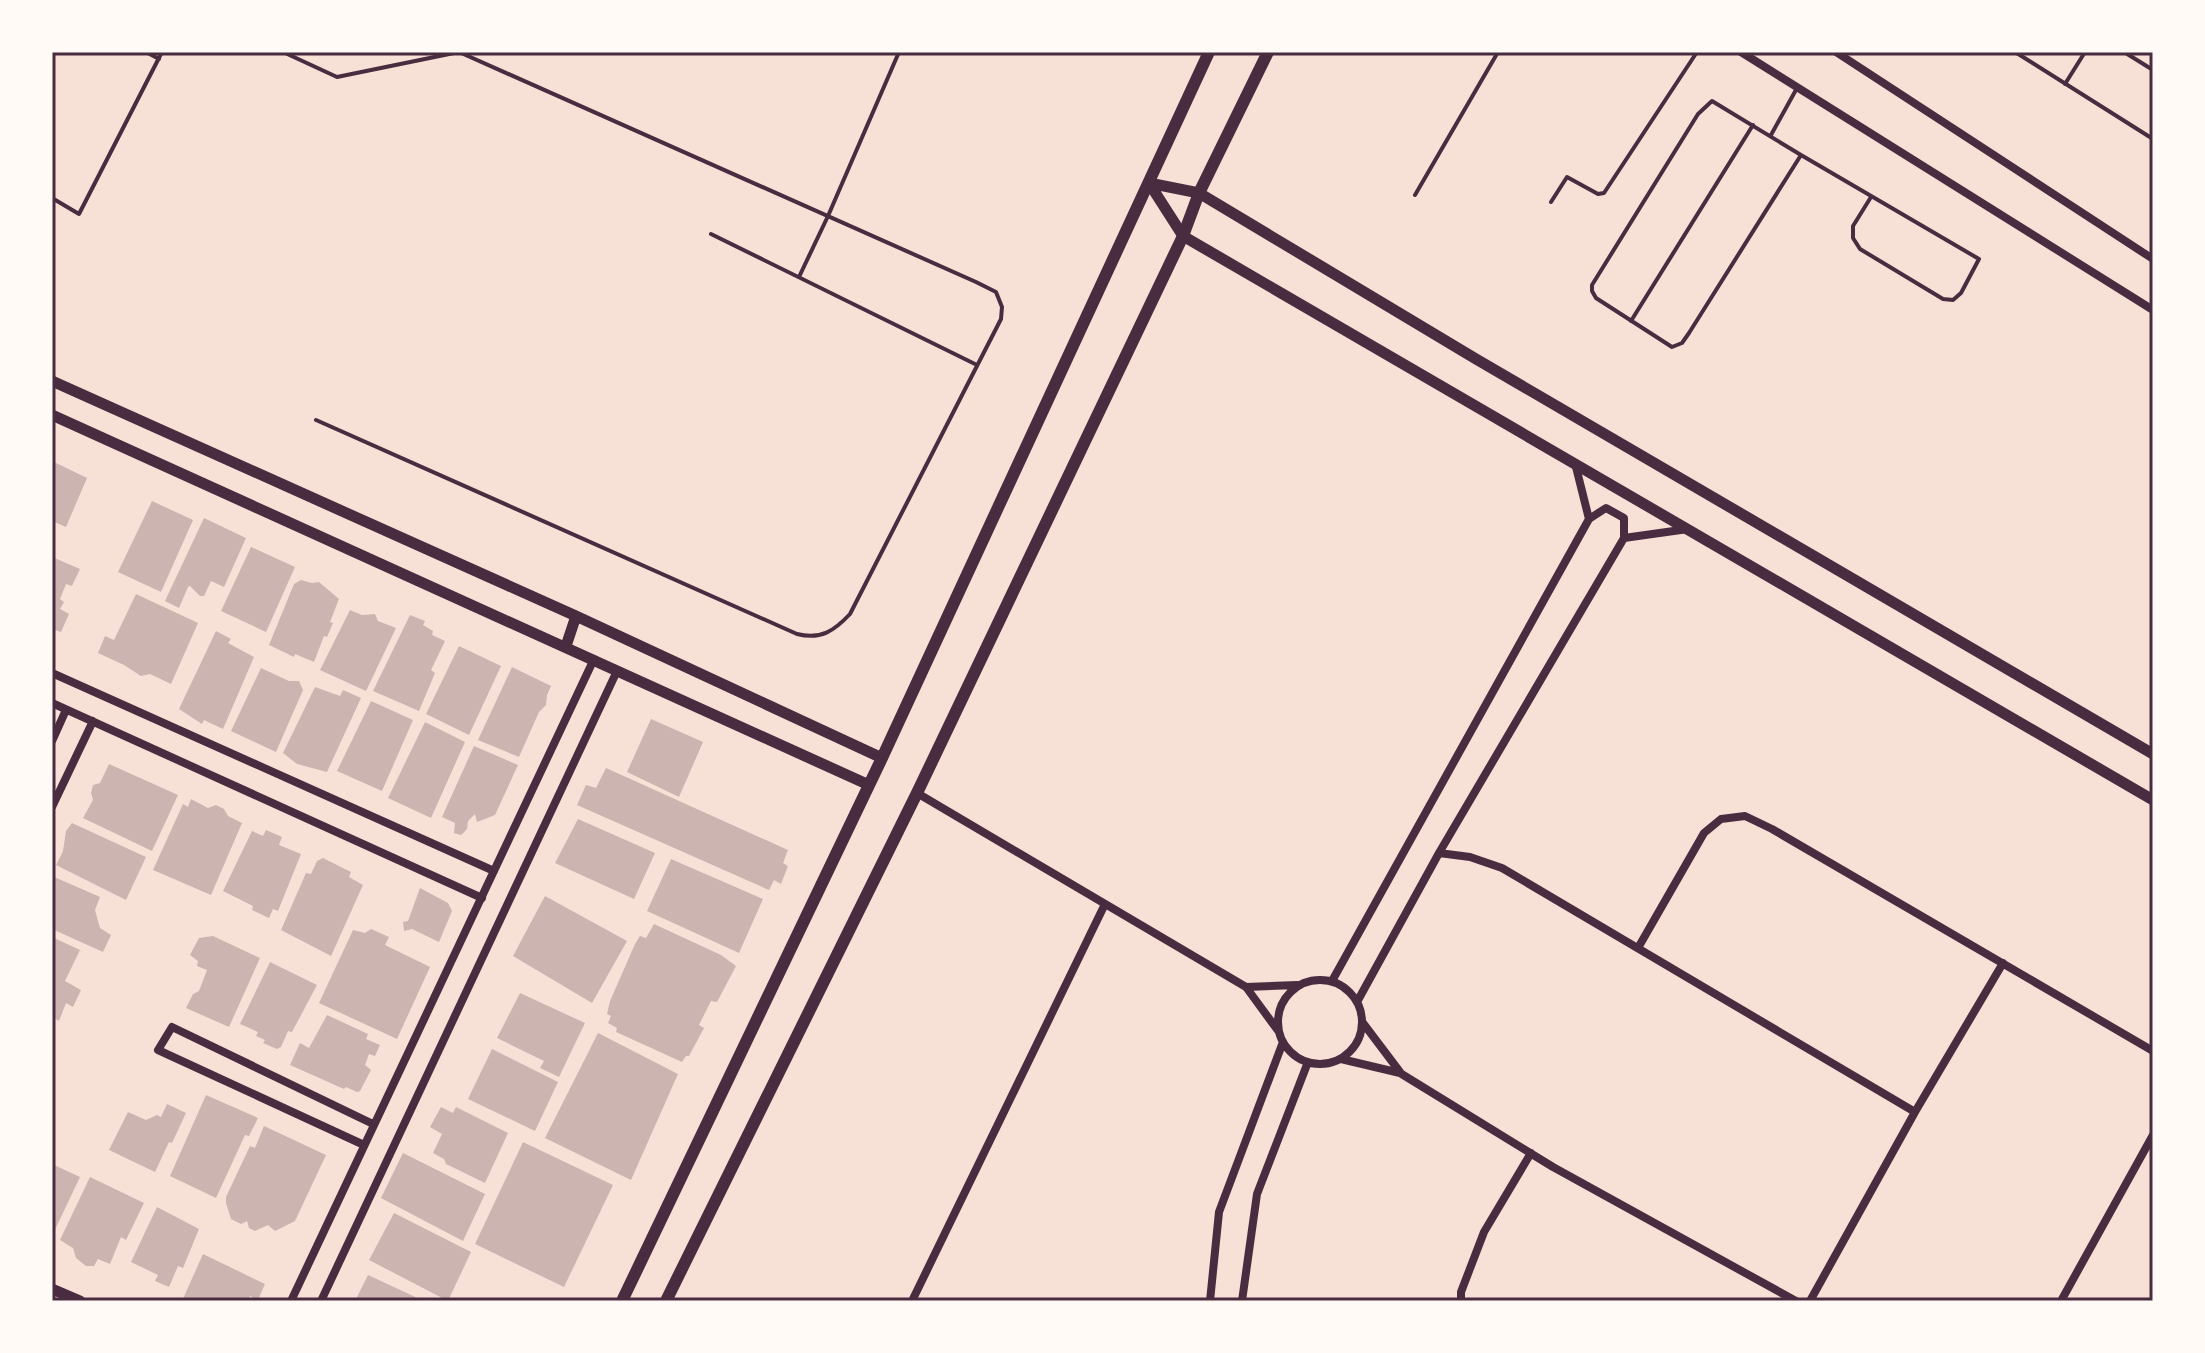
<svg xmlns="http://www.w3.org/2000/svg" width="2205" height="1353" font-family="Manrope,sans-serif">
<style>
.building{fill:#ccb4b1}
.lines{fill:none;stroke-linecap:round;stroke-linejoin:round}
.service{stroke:#4a2c40;stroke-width:4}
.minor{stroke:#4a2c40;stroke-width:8}
.tertiary{stroke:#4a2c40;stroke-width:11}
.secondary{stroke:#4a2c40;stroke-width:12}
.neatline{fill:none;stroke:#4a2c40;stroke-width:3}
</style>
<rect width="100%" height="100%" fill="#f7e1d7"/>
<path class="building" d="M52,461L87,478L66,527L52,521Z
M152,501L193,520L161,592L118,572Z
M204,518L246,538L224,587L211,581L204,596H200L190,586L188,587L179,608L165,601Z
M251,547L295,567L266,632L221,611Z
M52,557L80,569L72,586L66,584L60,599L64,602L60,609L69,614L61,632L52,629Z
M301,580L312,583L319,582L339,599L330,622L333,623L327,637L324,636L314,662L295,654L294,657L269,645L294,584Z
M136,594L198,623L171,684L150,674L141,676L124,665L98,653L105,636L114,640Z
M350,610L362,615L375,614L378,621L396,628L366,691L320,670Z
M410,615L425,621L423,625L433,631L432,635L445,641L431,670L435,673L419,711L373,691Z
M216,631L231,639L228,643L254,657L223,729L204,720L202,724L179,709Z
M459,646L501,666L469,735L426,714Z
M512,667L551,686L547,695L546,705L539,712L519,757L478,740Z
M261,668L289,681H299L303,690L276,752L231,731Z
M315,687L340,696L343,690L361,698L327,772L297,764L283,753Z
M371,701L413,720L382,791L337,771Z
M651,719L703,742L679,797L627,772Z
M425,722L465,742L431,818L388,798Z
M474,746L518,765L495,815L477,822L475,814L468,821L467,829L461,835L454,833L455,823L442,817Z
M109,764L178,795L152,851L83,818L93,800L91,793L93,785L100,783Z
M606,768L788,850L783,863L788,866L781,884L774,880L769,890L577,805L586,785L596,788Z
M191,799L208,808L216,805L224,809L228,816L242,823L211,895L153,870L183,804L188,807Z
M578,819L655,853L634,899L555,863Z
M72,823L146,857L126,900L56,865L63,851L66,831Z
M266,830L282,837L279,845L301,854L278,911L273,909L269,918L252,910L253,906L223,891L252,831L263,836Z
M323,858L351,872L349,877L363,885L331,956L281,930L306,873L311,874L317,861Z
M671,859L763,899L739,953L647,911Z
M52,876L100,897L95,910L100,928L111,935L103,952L52,929Z
M420,888L448,903L452,911L439,942L412,929L404,931L403,922L408,921Z
M545,896L627,941L592,1003L513,956Z
M654,924L721,955L736,966L717,1002L711,1001L699,1025L704,1028L689,1056H686L682,1062L616,1032L617,1028L608,1023L611,1016L607,1014L610,1001L635,944L640,936L646,938Z
M371,929L389,937L385,945L430,967L397,1039L319,1003L353,930L365,933Z
M213,936L260,958L229,1027L186,1008L193,994L199,991L207,970L197,966L198,961L190,955L199,938Z
M52,937L80,950L65,981L81,990L73,1007L66,1003L59,1021L52,1017Z
M270,962L317,985L292,1032L288,1031L281,1047L277,1049L263,1043L265,1040L256,1036L258,1032L240,1024Z
M520,993L585,1023L559,1077L540,1068L544,1061L497,1038Z
M327,1015L368,1034L366,1039L380,1045L375,1056L369,1054L365,1065L371,1070L360,1091L357,1092L346,1087L344,1089L290,1065L300,1043L309,1048Z
M598,1033L678,1074L631,1180L545,1138Z
M492,1049L558,1082L535,1131L468,1099Z
M206,1095L258,1118L249,1136L245,1135L216,1198L170,1176Z
M167,1104L186,1113L172,1143L169,1142L155,1172L109,1150L128,1112L146,1120L157,1115L161,1117Z
M441,1107L453,1113L456,1107L508,1133L485,1183L446,1164L444,1159L433,1153L442,1134L430,1127Z
M264,1126L326,1155L295,1221L275,1231L268,1225L255,1231L249,1228L247,1221L241,1224L231,1219L226,1203V1197L250,1146L255,1148Z
M523,1142L613,1185L564,1287L475,1244Z
M403,1153L485,1194L463,1241L381,1198Z
M52,1164L80,1177L52,1236Z
M90,1177L144,1203L126,1240L121,1237L110,1264L98,1259L94,1266H86L76,1258L73,1248L60,1240Z
M157,1207L199,1229L183,1268L178,1266L169,1287L155,1281L158,1275L131,1262Z
M394,1213L471,1252L448,1301L369,1260Z
M203,1254L265,1284L258,1300L250,1296L248,1301H182Z
M368,1275L424,1301H355Z"/>
<g class="lines">
<path class="service" d="M146,52L159,59
M283,52L337,77L459,52L976,282L996,292L1002,307L1001,319L850,614C834,631 821,640 797,634L316,420
M2015,52L2153,139
M2124,52L2153,70
M2065,84L2085,52
M1712,101L1801,155L1689,333L1682,343L1672,347L1596,298L1592,291V285L1698,114Z
M1771,135L1797,88
M1801,155L1979,259L1961,293L1953,300L1943,299L1860,249L1853,238V226L1871,197
M1415,195L1498,52
M52,198L79,214L162,52
M1551,202L1567,177L1598,194L1604,193L1697,52
M711,234L977,365
M799,277L828,216L899,52
M1631,321L1753,125"/>
<path class="minor" d="M1741,52L2153,310
M1836,52L2153,259
M1575,463L1589,519
M52,673L494,871
M52,703L482,898
M52,741L66,710
M917,793L1246,987L1279,1032
M52,807L93,721
M1439,853L1470,857L1502,868L1915,1112
M1638,948L1704,833L1721,819L1745,816L1772,829L2153,1051
M1278 1022a42 42 0 1 1 84 0a42 42 0 1 1-84 0Z
M1332,981L1589,519L1606,508L1624,518V538
M1246,987L1297,985
M1357,1002L1439,853L1624,538L1688,529
M1363,1023L1400,1072
M1341,1059L1400,1073L1553,1167L1796,1301
M364,1145L158,1050L172,1027L373,1124
M291,1301L594,659
M321,1301L617,671
M912,1301L1105,904
M1210,1301L1219,1212L1283,1042
M1242,1301L1257,1194L1308,1062
M1461,1301V1292L1484,1232L1531,1153
M1810,1301L1915,1112L2003,963
M2061,1301L2153,1135"/>
<path class="tertiary" d="M52,381L576,616L882,758
M52,415L869,785
M566,646L576,616
M2153,754L1476,359L1199,193L1149,183L1183,236L2153,800
M52,1289L80,1301"/>
<path class="secondary" d="M622,1301L882,758L1209,52
M666,1301L917,793L1183,236L1199,193L1268,52"/>
</g>
<rect width="2205" height="1353" fill="none" stroke="#fffaf5" stroke-width="108"/>
<rect x="54" y="54" width="2097" height="1245" class="neatline"/>
</svg>
